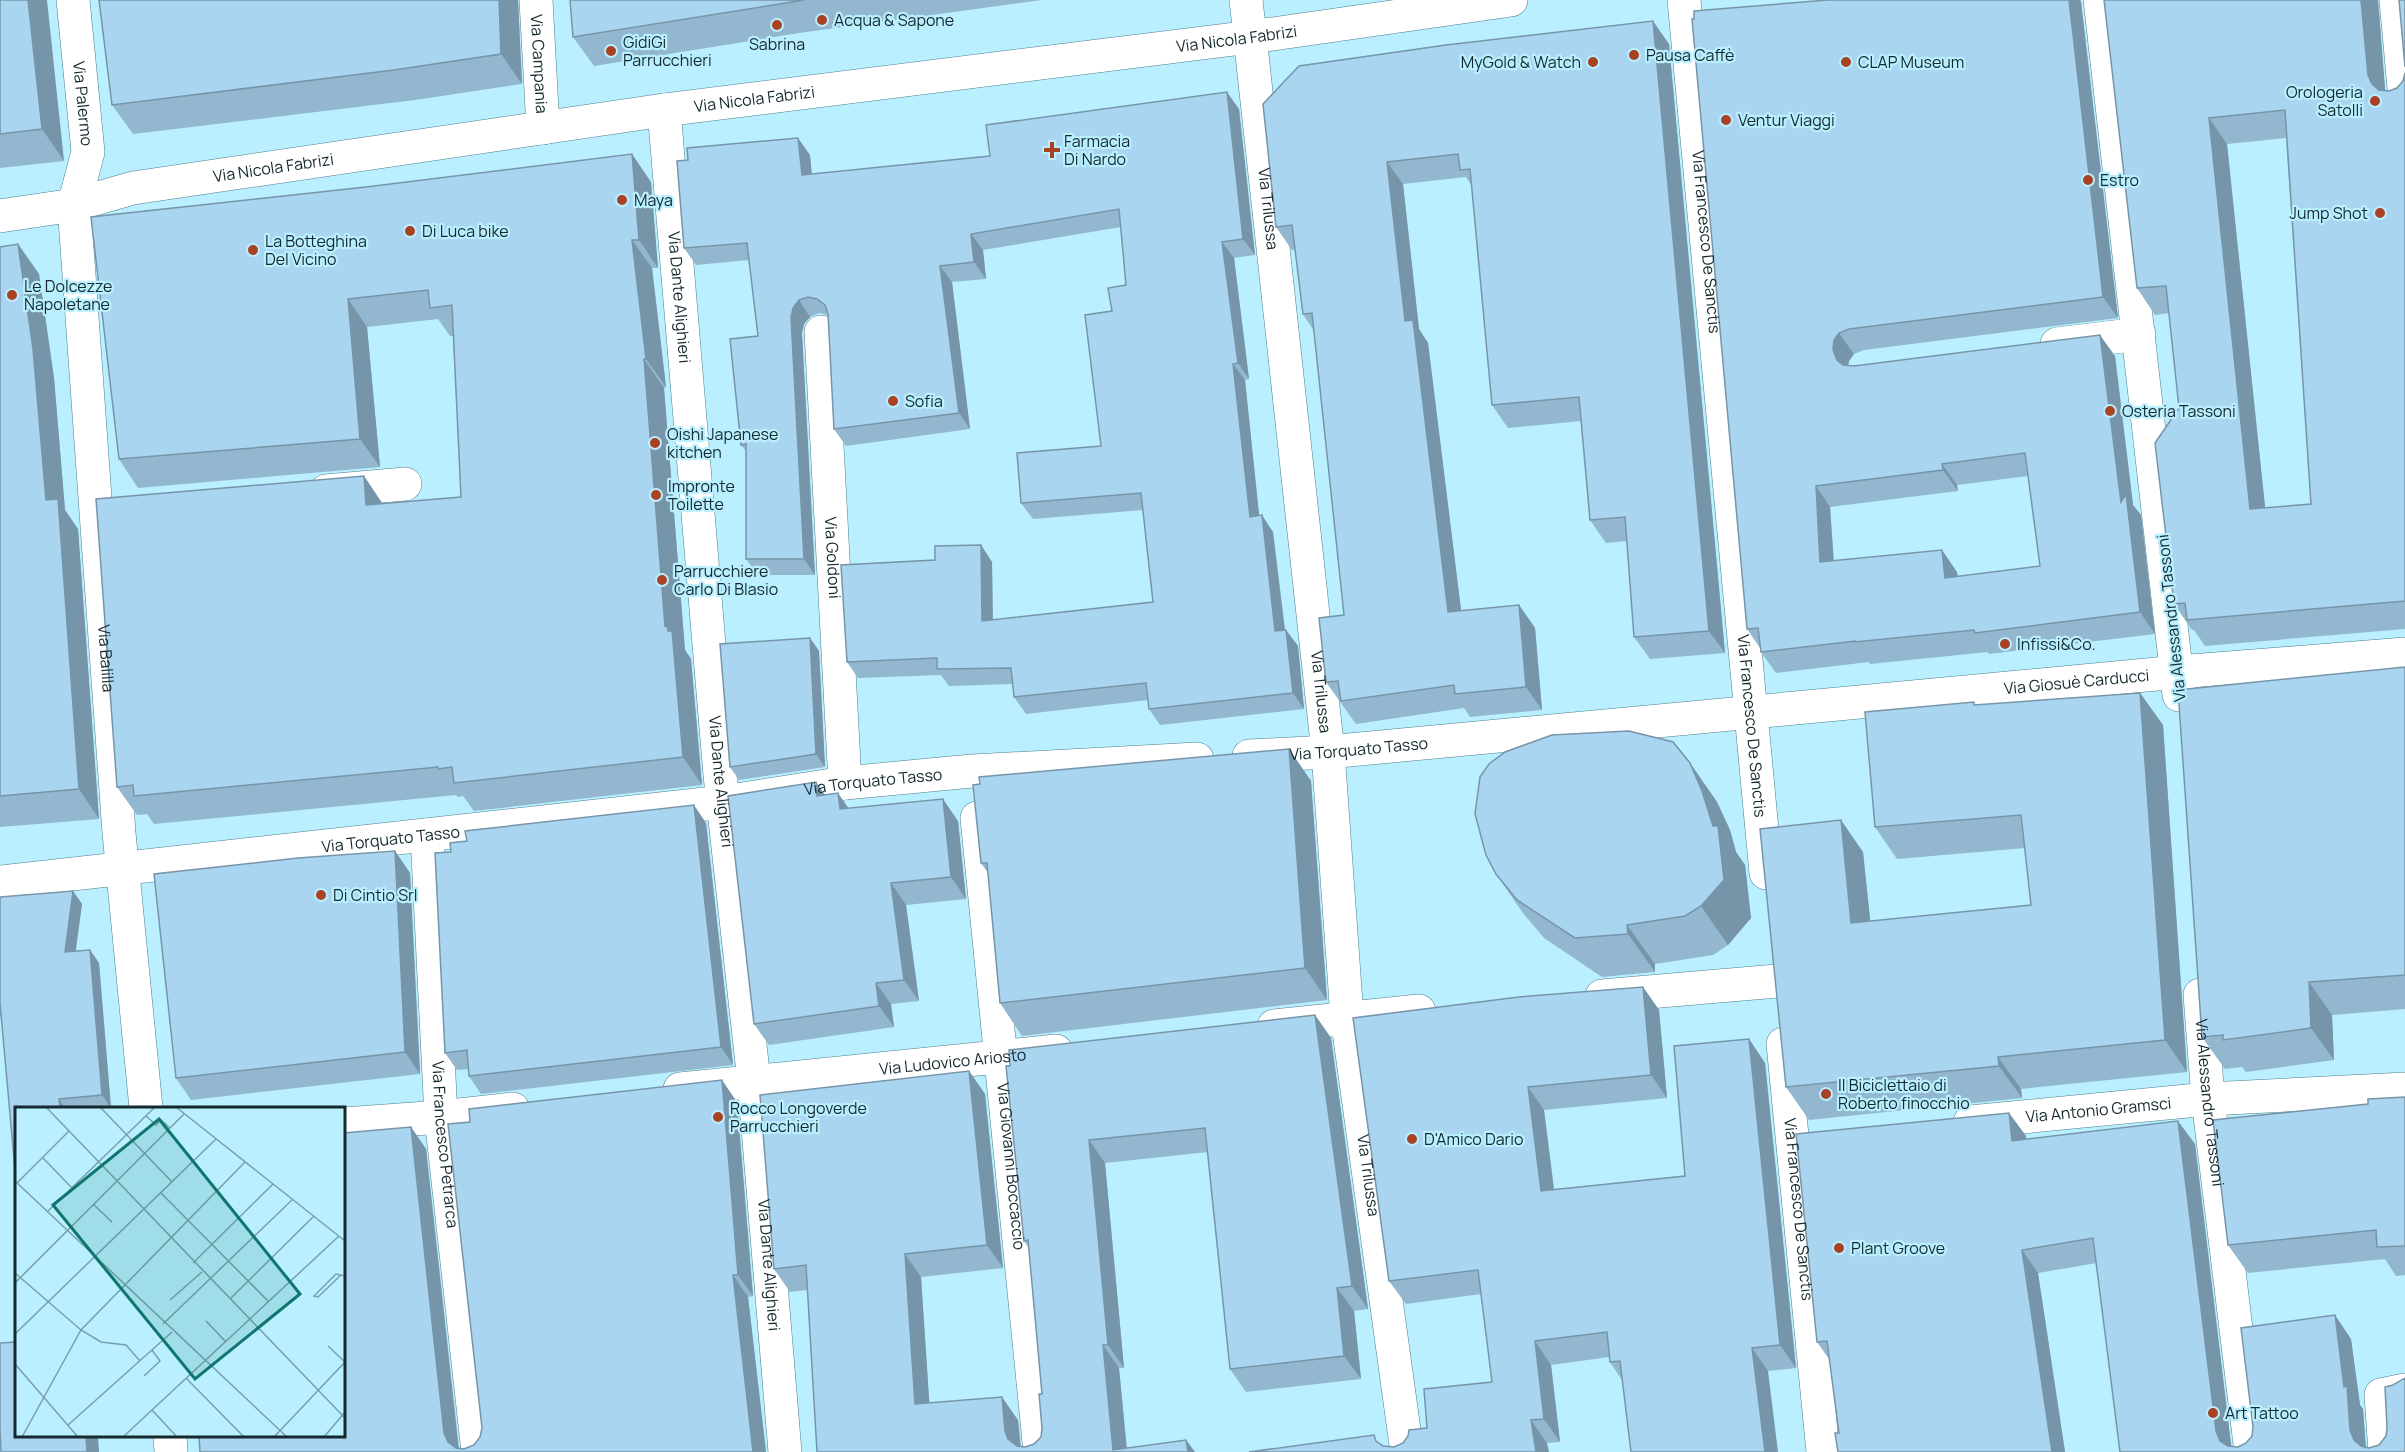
<svg xmlns="http://www.w3.org/2000/svg" width="2405" height="1452" font-family="Manrope,sans-serif">
<style>
.lines{fill:none;stroke-linecap:round;stroke-linejoin:round}
.minor-casing{stroke:#4c7f8d;stroke-width:34}
.minor{stroke:#fff;stroke-width:33}
.wall{fill:#92b7cf;fill-rule:evenodd}
.shaded-wall{fill:#7795a9}
.building{fill:#aad5f1;stroke:#7795a9;stroke-width:1.5;fill-rule:evenodd}
.poi-dot{fill:#a94123;stroke:#b9effe;stroke-width:2}
.labels{text-anchor:middle;stroke-width:4.5;stroke-linejoin:round;paint-order:stroke}
.poi-label{font-size:16px;fill:#14292e;stroke:#b9effe;text-anchor:start}
.street-label{font-size:16px;fill:#14292e;stroke:#b9effe}
.inset-road{fill:none;stroke:#77a0ab;stroke-width:1.5}
.view{fill:#0f766e;fill-opacity:0.15;stroke:#0f766e;stroke-width:3}
.inset-edge{fill:none;stroke:#14292e;stroke-width:3}
</style>
<rect width="100%" height="100%" fill="#b9effe"/>
<g class="lines">
<g class="minor-casing">
<g id="minor">
<path id="s1" d="M73,0L88,152L74,205L119,833L146,1108"/>
<path id="s2" d="M536,0L543,128"/>
<path id="s3" d="M1246,0L1328,752L1347,1017L1407,1452"/>
<path id="s4" d="M1684,0L1766,873"/>
<path d="M2100,0L2179,695"/>
<path d="M2396,0L2405,99"/>
<path id="s5" d="M664,110L720,775L754,1081L785,1452"/>
<path id="s6" d="M0,216L74,205L133,188L664,110L1251,37L1511,0"/>
<path id="s7" d="M821,332L845,783"/>
<path d="M2057,344L2139,334"/>
<path d="M326,491L405,484"/>
<path id="s8" d="M1249,756L1328,752L2178,672L2405,654"/>
<path id="s9" d="M977,818L1040,1452"/>
<path id="s10" d="M427,835L441,1117L478,1452"/>
<path id="s11" d="M0,882L723,802L845,783L972,771L1197,759"/>
<path id="s12" d="M2200,995L2208,1099L2251,1452"/>
<path d="M1602,996L1777,981"/>
<path d="M1274,1026L1419,1011"/>
<path id="s13" d="M1783,1044L1823,1452"/>
<path id="s14" d="M680,1089L1056,1051"/>
<path id="s15" d="M1970,1122L2208,1099L2405,1089"/>
<path d="M344,1124L441,1117L513,1109"/>
<path d="M170,1436L171,1452"/>
<path d="M2385,1452L2381,1395L2405,1390"/>
</g>
</g>
<use href="#minor" class="minor"/>
</g>
<path class="wall" d="M0,0L64,161L0,168Z
M518,0L522,84L415,100L133,134L112,105Z
M570,0H1042L799,33L594,66L573,37Z
M1828,0H2080L2081,2L2118,318L1864,350L1854,354L1849,361L1848,366H1854L2115,356L2133,505L2141,515L2155,634L1989,654L1988,652L1870,664L1869,662L1776,673L1761,652L1760,648L1747,629ZM2028,476L2040,566L1958,577L1957,572L1834,561L1830,507L1958,491L1957,485Z
M2104,0H2378L2385,91H2389L2397,88L2403,81L2405,73V629L2205,646L2194,630H2192L2174,604L2179,408L2169,313L2155,315L2137,288ZM2286,138L2311,504L2265,508L2227,144Z
M1669,44L1725,653L1650,659L1634,637L1627,541L1606,543L1590,520L1581,421L1508,428L1492,405L1472,186L1466,177L1403,184L1419,329L1428,343L1461,610L1519,605L1535,628L1542,710L1470,717L1464,708L1356,724L1326,682L1344,615L1314,331L1303,314L1295,250H1292L1276,227L1263,104Z
M1239,109L1255,255L1234,258L1249,379L1245,380L1259,515L1273,532L1285,630H1286L1298,646L1304,709L1160,725L1149,709L1148,700L1026,714L1014,697L1013,684L949,686L941,675L858,678L847,662L935,560L981,545L992,562L993,620L1153,602L1143,510L1033,519L1021,503L1101,446L1112,311L1126,285L1121,227L983,250L986,279L952,282L970,429L846,446L834,429L828,315L819,313L810,317L804,324L802,333L815,575H758L746,559V451L741,445L758,336L749,260L696,265L684,248L688,160L810,155L812,174L990,156Z
M651,182L658,268H652L666,387L664,388L685,650L691,659L702,785L474,811L463,796L458,797L456,795L154,824L147,814L137,815L117,787L364,476L383,504L461,497L453,336H450L438,319L367,327L380,467L138,488L119,459L91,217Z
M18,244L39,274L54,378L65,510L78,529L99,819L0,827V247Z
M810,638L819,651L825,767L739,780L730,767Z
M2405,667V1009L2332,1015L2334,1060L2246,1072L2242,1067L2225,1069L2202,1037Z
M2140,693L2163,725L2187,1072L2021,1089L2022,1098L1809,1120L1786,1087L1863,852L1870,921L2031,905L2025,848L1897,859L1875,827L1976,705Z
M1289,749L1311,781L1327,1000L1022,1036L1000,1003L988,873L981,863Z
M1690,763L1717,802L1730,830L1736,852L1745,865L1751,918L1728,945L1713,955L1655,964V972L1602,977L1544,938L1523,913L1496,874Z
M838,793L848,808L958,821L966,899L906,905L919,1001L891,1004L894,1027L769,1045L754,1024L825,795Z
M706,823L733,1065L481,1094L469,1076L468,1069L457,1070L445,1053L451,852Z
M395,851L410,873L420,1074L191,1100L176,1078Z
M73,891L82,904L75,951L90,950L99,963L111,1108H16L2,1017H0V897Z
M1643,987L1659,1010L1667,1098L1544,1110L1554,1189L1685,1176L1749,1039L1765,1063L1796,1368L1768,1371L1622,1380L1610,1362L1609,1357L1551,1365L1560,1442L1547,1443L1249,1452L1379,1443L1383,1446L1394,1447L1403,1443L1427,1428L1492,1382L1481,1294L1406,1304L1389,1281L1353,1018Z
M1315,1015L1331,1038L1368,1309L1354,1311L1361,1379L1246,1392L1230,1369L1208,1152L1105,1163L1124,1368H1119L1127,1449L1186,1440L1195,1452H817L807,1290L790,1292L774,1269L969,1071L985,1094L1003,1268L921,1277L929,1402L1018,1420L1021,1447H1025L1034,1444L1041,1437L1042,1428V1394L1029,1248L1024,1241L1006,1066Z
M2405,1097V1275L2396,1276L2385,1259L2248,1273L2228,1245L2368,1104Z
M737,1102L753,1296L748,1297L766,1452H200L411,1127L426,1149L459,1448L464,1449L474,1445Z
M2009,1113L2026,1136V1139L2195,1144L2231,1447H2238L2246,1443L2351,1339L2360,1405L2363,1409L2366,1447L2369,1448L2379,1445L2386,1436L2393,1385L2405,1452H2120L2097,1263L2038,1273L2065,1452H1838L1839,1433L1829,1359L1817,1342Z"/>
<path class="shaded-wall" d="M28,0H47L64,161L42,129Z
M499,0H518L522,84L501,54Z
M2069,0H2080L2081,2L2118,318L2103,297Z
M2361,0H2378L2386,101L2372,84L2368,75Z
M1653,21L1669,44L1725,653L1709,631Z
M1227,92L1239,109L1255,255L1243,239Z
M2209,118L2227,144L2268,535L2250,509Z
M798,138L810,155L813,191L802,175Z
M632,154L651,182L658,268L639,240Z
M1387,162L1403,184L1419,329L1428,343L1464,634L1448,612L1405,321Z
M971,234L983,250L986,279L974,262Z
M632,240L652,268L666,387L646,359Z
M1222,242L1234,258L1249,379L1238,363Z
M18,244L39,274L54,378L65,510L78,529L99,819L79,789Z
M940,266L952,282L970,429L959,413Z
M348,299L367,327L380,467L360,439Z
M799,300L810,317L804,324L802,333L815,575L804,559L791,317L793,308Z
M1839,333L1854,354L1849,361L1847,371L1837,360L1833,350L1834,340Z
M2100,335L2115,356L2133,505L2141,515L2155,634L2140,612L2121,502Z
M644,359L664,388L685,650L691,659L702,785L683,757L668,631L665,626Z
M1233,364L1245,380L1261,533L1250,517Z
M1942,464L1957,485L1958,491L1943,470Z
M364,476L383,505H366Z
M1816,486L1830,507L1835,584L1820,562Z
M1262,515L1273,532L1287,648L1275,631Z
M981,545L992,562L993,638L982,621Z
M1942,550L1957,572L1960,599L1945,578Z
M1519,605L1535,628L1542,710L1526,687Z
M1286,630L1298,646L1304,709L1293,693Z
M810,638L819,651L825,767L816,754Z
M2140,693L2163,725L2187,1072L2165,1040Z
M1289,749L1311,781L1327,1000L1305,968Z
M1690,763L1717,802L1730,830L1736,852L1745,865L1751,918L1728,945L1701,906L1713,826Z
M816,782L831,804L817,796Z
M838,793L853,815L840,809Z
M943,799L958,821L966,899L951,877Z
M694,805L706,823L733,1065L721,1047Z
M1841,820L1863,852L1874,956L1851,923Z
M395,851L410,873L420,1074L405,1052Z
M891,883L906,905L919,1001L904,980Z
M73,891L82,904L74,964L65,952Z
M1627,925L1655,964V972L1628,934Z
M90,950L99,963L111,1108L102,1095Z
M2309,982L2332,1015L2334,1060L2311,1028Z
M876,983L891,1004L894,1027L879,1006Z
M1643,987L1659,1010L1667,1098L1651,1075Z
M1315,1015L1331,1038L1368,1309L1352,1286Z
M1749,1039L1765,1063L1796,1368L1780,1345Z
M1998,1057L2021,1089L2022,1098L1999,1066Z
M969,1071L985,1094L1003,1268L987,1245Z
M722,1080L737,1102L753,1296L738,1275Z
M1528,1087L1544,1110L1557,1214L1541,1191Z
M59,1099L65,1108H60Z
M2009,1113L2026,1136L2029,1164L2012,1141Z
M2178,1121L2195,1144L2232,1452L2220,1441L2216,1431Z
M411,1127L426,1149L459,1452L448,1442L444,1433Z
M1089,1140L1105,1163L1124,1368L1108,1345Z
M2022,1250L2038,1273L2065,1452H2052Z
M905,1254L921,1277L931,1427L915,1404Z
M733,1275L748,1297L766,1452H753Z
M1337,1288L1354,1311L1361,1379L1344,1356Z
M2335,1315L2351,1339L2360,1405L2363,1409L2366,1452L2354,1440L2350,1430Z
M1535,1341L1551,1365L1560,1442L1544,1419Z
M1103,1345L1119,1368L1127,1452L1113,1450Z
M1752,1348L1768,1371L1778,1452H1765Z
M1002,1397L1018,1420L1021,1452L1008,1439L1005,1431Z
M1531,1420L1547,1443L1549,1452H1536Z
M86,1436H98L99,1452H87Z
M1186,1440L1195,1452H1188Z"/>
<path class="building" d="M0,0H28L42,129L0,134Z
M99,0H499L501,54L394,70L112,105Z
M570,0H804L573,37Z
M1828,0H2069L2103,297L1849,329L1839,333L1834,340L1833,350L1837,360L1843,365L1854,366L2100,335L2121,502L2126,494L2140,612L1975,633L1974,630L1855,642V641L1761,652L1758,628L1747,629L1692,19H1694V11ZM2025,453L2040,566L1945,578L1942,550L1820,562L1816,486L1943,470L1942,464Z
M2104,0H2361L2368,75L2372,84L2379,90L2389,91L2397,88L2403,81L2405,73V601L2187,620L2185,603L2174,604L2155,443L2179,408L2166,286L2137,288ZM2285,110L2311,504L2250,509L2209,118Z
M2399,0H2405V67Z
M1653,21L1709,631L1634,637L1625,517L1590,520L1579,397L1492,405L1470,169L1460,170L1458,154L1387,162L1405,321L1413,320L1448,612L1519,605L1526,687L1455,694L1454,685L1341,701L1338,681L1326,682L1319,618L1344,615L1312,313L1303,314L1292,225L1276,227L1263,104L1299,66L1446,45Z
M1227,92L1243,239L1222,242L1238,363L1233,364L1250,517L1262,515L1275,631L1286,630L1293,693L1149,709L1146,683L1014,697L1011,668L937,669V658L847,662L841,565L935,560V546L981,545L982,621L1153,602L1141,493L1021,503L1017,453L1101,446L1085,315L1112,311L1108,288L1126,285L1119,209L971,234L974,262L940,266L959,413L834,429L828,314L825,305L817,299L808,297L799,300L793,308L791,317L804,559H746V444L741,445L730,339L758,336L747,243L684,248L677,161L688,160L687,148L798,138L802,175L990,156L986,125Z
M632,154L639,240H632L646,359H644L665,626L667,625L668,631H672L683,757L454,783L452,767L438,769V767L134,796L133,785L117,787L96,499L364,476L366,505L461,497L452,305L430,308L428,290L348,299L360,439L119,459L91,217L366,187Z
M18,244L33,349L46,500L58,499L79,789L0,796V247Z
M810,638L816,754L730,767L720,644Z
M2405,667V975L2309,982L2311,1028L2223,1040V1035L2202,1037L2178,690Z
M2140,693L2165,1040L1998,1057L1999,1066L1786,1087L1760,829L1841,820L1851,923L2031,905L2021,815L1875,827L1865,712L1974,702V705Z
M1629,731L1673,742L1690,763L1702,791L1713,826H1718L1724,880L1701,906L1685,916L1627,925L1628,934L1575,938L1517,900L1496,874L1486,855L1475,814L1480,777L1489,764L1505,752L1552,735Z
M1289,749L1305,968L1000,1003L987,863H981L973,785L980,784L979,777Z
M816,782L817,796L838,793L840,809L943,799L951,877L891,883L904,980L876,983L879,1006L754,1024L728,796Z
M694,805L721,1047L469,1076L467,1050L445,1053L435,853L451,852L450,843L467,841L465,831Z
M395,851L405,1052L176,1078L154,874L298,858Z
M73,891L65,952L90,950L102,1095L59,1099L60,1108H16V1181L0,1003V897Z
M1643,987L1651,1075L1528,1087L1541,1191L1685,1176L1674,1046L1749,1039L1780,1345L1752,1348L1765,1452H1631L1620,1361L1610,1362L1607,1332L1535,1341L1544,1419L1531,1420L1536,1452H1249L1374,1435L1376,1441L1383,1446L1394,1447L1403,1443L1408,1436L1409,1430L1427,1428L1424,1389L1492,1382L1478,1270L1389,1281L1353,1018L1519,997Z
M1315,1015L1352,1286L1337,1288L1344,1356L1230,1369L1205,1128L1089,1140L1108,1345H1103L1113,1450L1186,1440L1188,1452H817L806,1265L774,1269L760,1095L969,1071L987,1245L905,1254L915,1404L1002,1397L1005,1431L1008,1439L1017,1446L1025,1447L1034,1444L1041,1437L1042,1428L1039,1394H1042L1028,1240L1024,1241L1006,1066H1010L1009,1050Z
M722,1080L738,1275H733L753,1452H200L199,1436H344V1133L411,1127L444,1433L448,1442L456,1448L464,1449L474,1445L480,1437L482,1428L448,1124L470,1122L469,1109Z
M2405,1097V1246L2377,1247L2376,1230L2228,1245L2213,1120L2368,1104V1099Z
M2009,1113L2012,1141L2178,1121L2216,1431L2220,1441L2228,1446L2238,1447L2246,1443L2252,1436L2253,1427L2241,1328L2335,1315L2344,1387L2347,1386L2350,1430L2354,1440L2361,1446L2369,1448L2379,1445L2386,1436L2387,1428L2385,1387L2393,1385L2405,1378V1452H2120L2093,1238L2022,1250L2052,1452H1838L1835,1433H1839L1827,1341L1817,1342L1796,1134Z
M16,1342V1436H86L87,1452H1L0,1429V1343Z"/>
<g class="poi-dot">
<circle cx="822" cy="20" r="6"/>
<circle cx="777" cy="25" r="6"/>
<circle cx="611" cy="51" r="6"/>
<circle cx="1634" cy="55" r="6"/>
<circle cx="1593" cy="62" r="6"/>
<circle cx="1846" cy="62" r="6"/>
<circle cx="2375" cy="101" r="6"/>
<circle cx="1726" cy="120" r="6"/>
<path d="M1049 141h6v6h6v6h-6v6h-6v-6h-6v-6h6z"/>
<circle cx="2088" cy="180" r="6"/>
<circle cx="622" cy="200" r="6"/>
<circle cx="2380" cy="213" r="6"/>
<circle cx="410" cy="231" r="6"/>
<circle cx="253" cy="250" r="6"/>
<circle cx="12" cy="295" r="6"/>
<circle cx="893" cy="401" r="6"/>
<circle cx="2110" cy="411" r="6"/>
<circle cx="655" cy="443" r="6"/>
<circle cx="656" cy="495" r="6"/>
<circle cx="662" cy="580" r="6"/>
<circle cx="2005" cy="644" r="6"/>
<circle cx="321" cy="895" r="6"/>
<circle cx="1826" cy="1094" r="6"/>
<circle cx="718" cy="1117" r="6"/>
<circle cx="1412" cy="1139" r="6"/>
<circle cx="1839" cy="1248" r="6"/>
<circle cx="2213" cy="1413" r="6"/>
</g>
<g class="labels">
<g class="poi-label">
<text x="834" y="26">Acqua &amp; Sapone</text>
<text x="623" y="48">GidiGi<tspan x="623" dy="18">Parrucchieri</tspan></text>
<text x="777" y="50" text-anchor="middle">Sabrina</text>
<text x="1646" y="61">Pausa Caffè</text>
<text x="1581" y="68" text-anchor="end">MyGold &amp; Watch</text>
<text x="1858" y="68">CLAP Museum</text>
<text x="2363" y="98" text-anchor="end">Orologeria<tspan x="2363" dy="18">Satolli</tspan></text>
<text x="1738" y="126">Ventur Viaggi</text>
<text x="1064" y="147">Farmacia<tspan x="1064" dy="18">Di Nardo</tspan></text>
<text x="2100" y="186">Estro</text>
<text x="634" y="206">Maya</text>
<text x="2368" y="219" text-anchor="end">Jump Shot</text>
<text x="422" y="237">Di Luca bike</text>
<text x="265" y="247">La Botteghina<tspan x="265" dy="18">Del Vicino</tspan></text>
<text x="24" y="292">Le Dolcezze<tspan x="24" dy="18">Napoletane</tspan></text>
<text x="905" y="407">Sofia</text>
<text x="2122" y="417">Osteria Tassoni</text>
<text x="667" y="440">Oishi Japanese<tspan x="667" dy="18">kitchen</tspan></text>
<text x="668" y="492">Impronte<tspan x="668" dy="18">Toilette</tspan></text>
<text x="674" y="577">Parrucchiere<tspan x="674" dy="18">Carlo Di Blasio</tspan></text>
<text x="2017" y="650">Infissi&amp;Co.</text>
<text x="333" y="901">Di Cintio Srl</text>
<text x="1838" y="1091">Il Biciclettaio di<tspan x="1838" dy="18">Roberto finocchio</tspan></text>
<text x="730" y="1114">Rocco Longoverde<tspan x="730" dy="18">Parrucchieri</tspan></text>
<text x="1424" y="1145">D'Amico Dario</text>
<text x="1851" y="1254">Plant Groove</text>
<text x="2225" y="1419">Art Tattoo</text>
</g>
<g class="street-label">
<text dy="6" stroke="none"><textPath href="#s6" startOffset="1250">Via Nicola Fabrizi</textPath></text>
<text dy="6" stroke="none"><textPath href="#s2" startOffset="64">Via Campania</textPath></text>
<text dy="6" stroke="none"><textPath href="#s6" startOffset="764">Via Nicola Fabrizi</textPath></text>
<text dy="6" stroke="none"><textPath href="#s1" startOffset="104">Via Palermo</textPath></text>
<text dy="6" stroke="none"><textPath href="#s6" startOffset="278">Via Nicola Fabrizi</textPath></text>
<text dy="6" stroke="none"><textPath href="#s3" startOffset="210">Via Trilussa</textPath></text>
<text dy="6" stroke="none"><textPath href="#s4" startOffset="243">Via Francesco De Sanctis</textPath></text>
<text dy="6" stroke="none"><textPath href="#s5" startOffset="188">Via Dante Alighieri</textPath></text>
<text dy="6" stroke="none"><textPath href="#s7" startOffset="226">Via Goldoni</textPath></text>
<text transform="translate(2171 618) rotate(-96)" y="6">Via Alessandro Tassoni</text>
<text dy="6" stroke="none"><textPath href="#s1" startOffset="662">Via Balilla</textPath></text>
<text dy="6" stroke="none"><textPath href="#s8" startOffset="831">Via Giosuè Carducci</textPath></text>
<text dy="6" stroke="none"><textPath href="#s3" startOffset="696">Via Trilussa</textPath></text>
<text dy="6" stroke="none"><textPath href="#s4" startOffset="729">Via Francesco De Sanctis</textPath></text>
<text dy="6" stroke="none"><textPath href="#s8" startOffset="110">Via Torquato Tasso</textPath></text>
<text dy="6" stroke="none"><textPath href="#s5" startOffset="674">Via Dante Alighieri</textPath></text>
<text dy="6" stroke="none"><textPath href="#s11" startOffset="879">Via Torquato Tasso</textPath></text>
<text dy="6" stroke="none"><textPath href="#s11" startOffset="393">Via Torquato Tasso</textPath></text>
<text dy="6" stroke="none"><textPath href="#s14" startOffset="274">Via Ludovico Ariosto</textPath></text>
<text dy="6" stroke="none"><textPath href="#s12" startOffset="108">Via Alessandro Tassoni</textPath></text>
<text dy="6" stroke="none"><textPath href="#s15" startOffset="129">Via Antonio Gramsci</textPath></text>
<text dy="6" stroke="none"><textPath href="#s10" startOffset="310">Via Francesco Petrarca</textPath></text>
<text dy="6" stroke="none"><textPath href="#s9" startOffset="350">Via Giovanni Boccaccio</textPath></text>
<text dy="6" stroke="none"><textPath href="#s3" startOffset="1182">Via Trilussa</textPath></text>
<text dy="6" stroke="none"><textPath href="#s13" startOffset="166">Via Francesco De Sanctis</textPath></text>
<text dy="6" stroke="none"><textPath href="#s5" startOffset="1160">Via Dante Alighieri</textPath></text>
</g>
</g>
<g transform="translate(15 1107)">
<rect width="330" height="330" fill="#b9effe"/>
<path class="inset-road" d="M31,0L330,311M85,0L157,75M161,0L330,134M131,9L141,18L146,13L155,21M28,51L57,81M0,74L272,330M2,76L54,24M146,86L253,194M78,97L97,115M32,105L140,0M178,156L258,77M0,166L66,223L86,235L111,238L125,254M326,168L303,190L299,189L321,167L330,169M0,176L169,7M215,192L299,109M155,193L187,165M191,214L211,235M148,217L278,92M0,227L201,32M0,257L63,330M129,269L145,254L137,243M171,271L229,330M137,303L162,330M53,318L157,225M7,330L66,223L230,55M108,330L324,129M259,330L330,255L313,239M309,330L330,305"/>
<path class="view" d="M144,12L285,187L180,272L38,98Z"/>
<rect width="330" height="330" class="inset-edge"/>
</g>
</svg>
